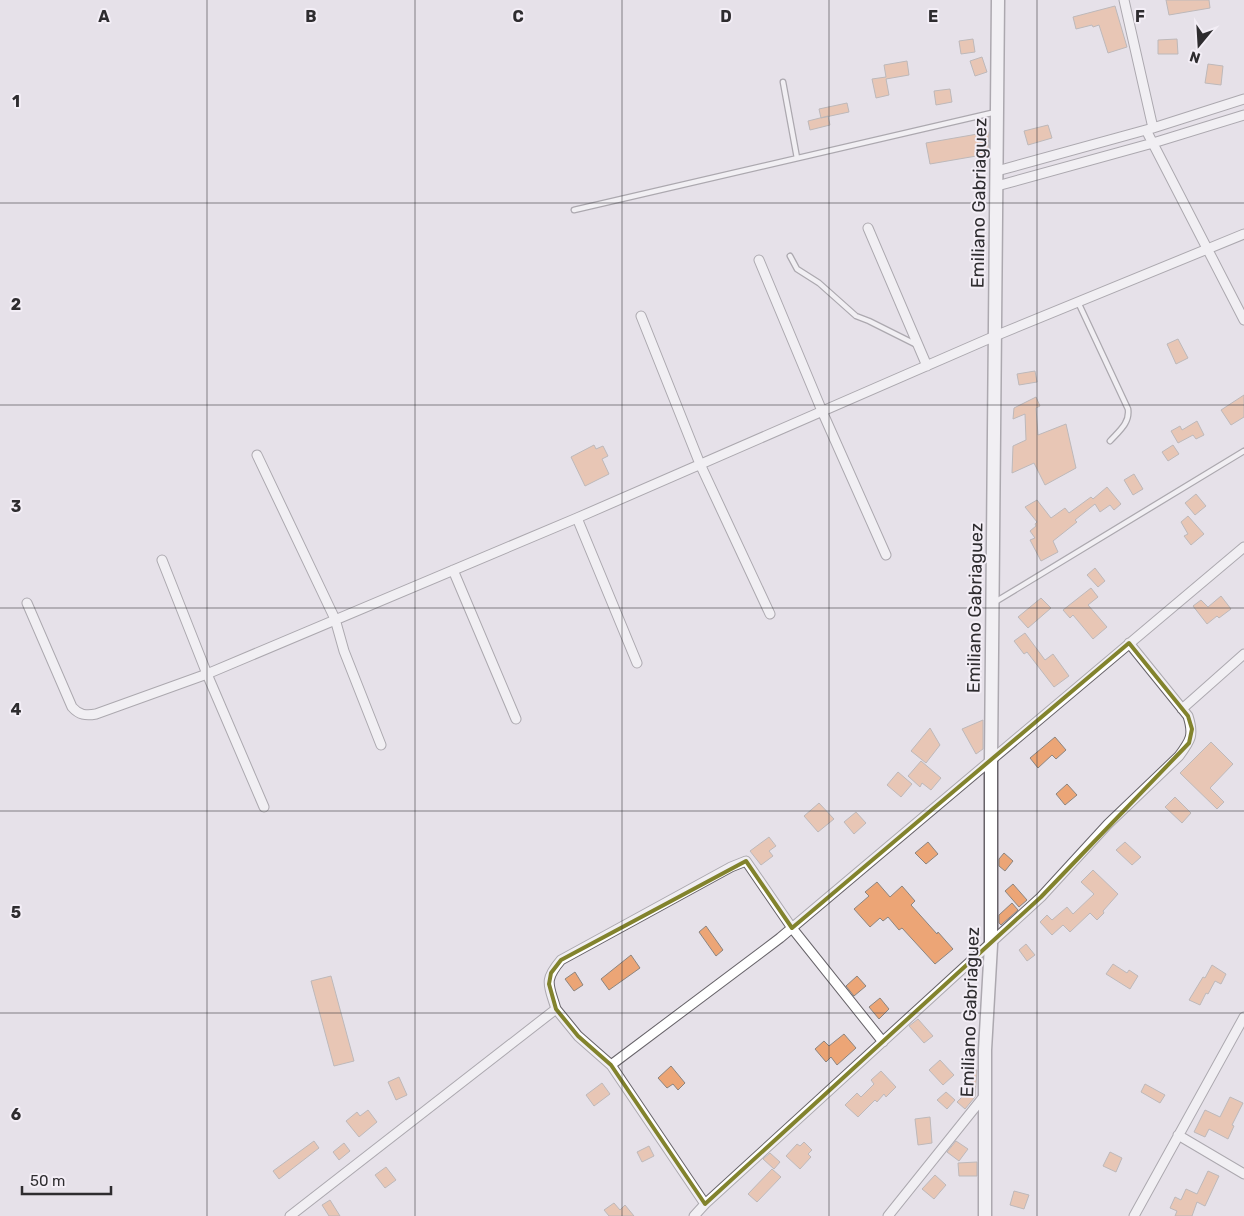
<svg xmlns="http://www.w3.org/2000/svg" width="1244" height="1216" font-family="Rubik,sans-serif">
<style>
.building{fill:#eca576;stroke:#8c8580}
.lines{fill:none;stroke-linecap:round;stroke-linejoin:round}
.service-casing{stroke:#676369;stroke-width:7}
.minor-casing{stroke:#676369;stroke-width:11}
.secondary-casing{stroke:#676369;stroke-width:15}
.service{stroke:#fff;stroke-width:4.5}
.minor{stroke:#fff;stroke-width:9}
.secondary{stroke:#fff;stroke-width:12}
.marked{fill:none;stroke:#82832d;stroke-width:4;stroke-linejoin:round}
.grid{fill:none;stroke:#2e2c2f;stroke-width:1;stroke-opacity:0.55}
.labels{text-anchor:middle;stroke-width:4;stroke-linejoin:round;paint-order:stroke}
.street-label{font-size:18px;fill:#2e2c2f;stroke:#f3eef6}
.grid-label{font-size:16px;text-anchor:middle;font-weight:bold;fill:#2e2c2f;stroke:#f3eef6;stroke-width:4;stroke-linejoin:round;paint-order:stroke}
</style>
<rect width="100%" height="100%" fill="#e6e1e9"/>
<path class="building" d="M1166,0H1209L1210,8L1169,15Z
M1115,6L1127,47L1108,53L1099,25L1093,27L1092,25L1076,29L1073,17Z
M973,39L975,52L961,54L959,41Z
M1177,39L1178,54H1158V40Z
M982,57L987,72L975,76L970,61Z
M907,61L909,75L886,79L889,95L876,98L872,79L886,77L884,65Z
M1208,64L1223,66L1221,85L1205,83Z
M950,89L952,102L936,105L934,91Z
M847,103L849,112L821,118L819,109Z
M828,116L830,125L810,130L808,121Z
M1048,125L1052,138L1028,145L1024,131Z
M989,132L988,154L930,164L926,143Z
M1178,339L1188,358L1176,364L1167,344Z
M1035,371L1037,382L1019,385L1017,374Z
M1244,395V417L1231,425L1221,410Z
M1036,397L1040,406L1036,408L1038,435L1066,424L1076,468L1045,485L1034,463L1012,473L1013,446L1026,440L1025,414L1013,419L1014,408Z
M1197,421L1204,435L1196,439L1193,435L1178,443L1171,431L1180,426L1182,430Z
M594,445L596,449L603,446L608,456L602,459L609,474L585,486L571,457Z
M1173,445L1179,454L1168,461L1162,452Z
M1134,474L1143,489L1133,495L1124,480Z
M1107,487L1121,504L1114,510L1110,505L1100,512L1095,504L1075,520L1077,522L1053,541L1058,552L1041,561L1030,540L1035,538L1030,531L1036,526L1035,524L1037,522L1025,507L1037,500L1051,518L1065,508L1069,513L1091,497L1093,499Z
M1196,494L1206,506L1195,515L1185,503Z
M1188,516L1204,534L1191,545L1184,536L1188,534L1181,522Z
M1095,568L1105,581L1098,587L1087,575Z
M1091,588L1098,597L1088,605L1107,627L1093,639L1073,615L1070,618L1063,610Z
M1221,596L1231,609L1219,618L1217,616L1207,624L1193,606L1201,600L1208,607Z
M1041,598L1051,608L1028,628L1018,617Z
M1025,633L1045,660L1053,654L1069,676L1054,687L1027,652L1024,654L1014,641Z
M983,720V749L976,754L962,729Z
M930,728L940,745L926,763L911,751Z
M1055,737L1066,750L1056,759L1052,755L1038,768L1030,758Z
M1211,742L1233,764L1210,788L1224,802L1217,809L1180,773Z
M921,761L941,778L931,790L922,783L920,787L908,776Z
M898,772L912,784L901,797L887,785Z
M1067,784L1077,795L1065,805L1056,794Z
M1175,797L1191,813L1182,823L1165,807Z
M819,803L834,819L818,832L804,816Z
M856,812L866,823L854,834L844,822Z
M769,837L776,846L769,851L773,856L761,865L750,851Z
M928,842L938,854L926,864L915,853Z
M1125,842L1141,857L1132,865L1116,850Z
M1004,853L1013,861L1005,871L999,866V859Z
M1093,870L1118,894L1103,911L1104,913L1097,920L1090,913L1070,932L1063,925L1052,935L1040,922L1047,915L1052,920L1067,907L1073,914L1094,894L1081,882Z
M877,882L890,897L902,886L915,901L911,905L937,934L938,932L953,949L935,964L902,928L899,930L888,917L883,921L880,918L870,927L854,909L869,896L865,892Z
M1013,884L1027,900L1019,907L1005,891Z
M1012,903L1018,910L1001,925L999,923V915Z
M706,926L723,950L716,956L699,932Z
M1026,944L1035,955L1027,961L1019,950Z
M631,955L640,968L609,990L601,979Z
M1113,964L1127,973L1129,970L1138,976L1130,989L1106,974Z
M1212,965L1226,974L1221,984L1215,981L1208,994L1206,993L1200,1005L1189,1000L1203,977L1205,978Z
M575,972L583,985L574,991L565,979Z
M331,976L354,1061L334,1066L311,981Z
M857,976L866,986L854,996L846,986Z
M880,998L889,1009L879,1019L869,1007Z
M918,1019L933,1036L924,1043L909,1026Z
M844,1034L856,1048L837,1065L831,1057L826,1062L815,1049L824,1041L829,1046Z
M940,1060L954,1075L943,1085L929,1070Z
M671,1066L685,1083L678,1090L673,1084L667,1088L658,1078Z
M975,1070H977L975,1097L965,1109L957,1102L966,1093Z
M881,1071L896,1087L886,1097L884,1094L877,1102L875,1100L858,1117L845,1105L857,1093L861,1097L874,1084L871,1080Z
M399,1077L407,1095L396,1100L388,1082Z
M602,1083L610,1094L594,1106L586,1095Z
M1145,1084L1165,1095L1160,1103L1141,1092Z
M946,1092L955,1100L947,1109L937,1100Z
M1230,1097L1243,1103L1232,1125L1234,1126L1228,1139L1209,1129L1205,1137L1194,1132L1205,1110L1220,1117Z
M368,1110L377,1122L359,1137L346,1121L357,1112L360,1116Z
M930,1117L932,1143L918,1145L915,1119Z
M314,1141L319,1148L279,1179L273,1171Z
M956,1141L968,1149L959,1161L947,1152Z
M804,1142L812,1150L808,1154L811,1157L800,1169L786,1156L797,1144L800,1146Z
M344,1143L350,1151L339,1160L333,1152Z
M649,1146L654,1156L642,1162L637,1152Z
M1110,1152L1122,1158L1116,1172L1103,1166Z
M770,1153L780,1162L774,1169L763,1159Z
M977,1162V1176H959L958,1163Z
M386,1167L396,1180L385,1188L375,1175Z
M772,1169L781,1177L757,1202L748,1194Z
M1208,1171L1219,1176L1205,1206L1197,1202L1192,1216H1175L1177,1211L1170,1208L1175,1197L1181,1200L1186,1189L1197,1194Z
M935,1175L946,1185L934,1199L922,1189Z
M1014,1191L1029,1195L1024,1209L1010,1205Z
M330,1200L340,1216H329L322,1205Z
M614,1203L620,1210L625,1205L634,1216H609L604,1210Z"/>
<g class="lines">
<g class="service-casing">
<path id="service" d="M783,82L797,158
M574,210L996,112
M790,256L797,269L819,283L856,316L869,321L917,345
M1078,302L1128,409C1130,423 1119,431 1110,441
M995,602L1244,451"/>
</g>
<g class="minor-casing">
<path id="minor" d="M1124,0L1153,128
M1146,130L1244,320
M997,171L1153,128L1244,99
M997,186L1153,143L1244,115
M868,228L927,366
M759,260L822,411L886,555
M641,316L700,464L770,614
M257,455L335,619L344,651L381,745
M577,518L637,663
M162,560L207,674L264,807
M453,570L516,719
M27,603L72,707C79,715 86,716 96,714L207,674L577,518L995,336L1244,234
M1182,709L1244,654
M556,1009C549,985 543,981 561,960L731,867L746,861L792,928L883,1042
M611,1065L780,938L1244,547
M1178,1135L1244,1174
M290,1216L556,1009L578,1036L611,1065L705,1204
M694,1216L705,1204L1041,897L1108,824L1179,756C1191,740 1194,735 1188,716L1129,643
M888,1216L985,1095
M1134,1216L1244,1017"/>
</g>
<g class="secondary-casing">
<path id="secondary" d="M985,1216V1050L991,945V759L998,0"/>
</g>
<use href="#service" class="service"/>
<use href="#minor" class="minor"/>
<use href="#secondary" class="secondary"/>
</g>
<path d="M0 0H1244V1216H0ZM1129,643L1188,716L1192,729L1189,743L1041,897L705,1204L611,1065L578,1036L556,1009L549,984L551,973L561,960L746,861L792,928Z" fill="#e6e1e9" fill-opacity=".55" fill-rule="evenodd"/>
<path class="marked" d="M1129,643L1188,716L1192,729L1189,743L1041,897L705,1204L611,1065L578,1036L556,1009L549,984L551,973L561,960L746,861L792,928Z"/>
<path class="grid" d="M207,0V1216M415,0V1216M622,0V1216M829,0V1216M1037,0V1216M0,203H1244M0,405H1244M0,608H1244M0,811H1244M0,1013H1244"/>
<g class="labels">
<g class="street-label">
<text transform="translate(979 203) rotate(-89)" y="6">Emiliano Gabriaguez</text>
<text transform="translate(975 608) rotate(-89)" y="6">Emiliano Gabriaguez</text>
<text transform="translate(970 1012) rotate(-88)" y="6">Emiliano Gabriaguez</text>
</g>
</g>
<g class="grid-label">
<text x="104" y="22">A</text>
<text x="311" y="22">B</text>
<text x="518" y="22">C</text>
<text x="726" y="22">D</text>
<text x="933" y="22">E</text>
<text x="1140" y="22">F</text>
<text x="16" y="107">1</text>
<text x="16" y="310">2</text>
<text x="16" y="512">3</text>
<text x="16" y="715">4</text>
<text x="16" y="918">5</text>
<text x="16" y="1120">6</text>
</g>
<g transform="translate(1199 45) rotate(198)" stroke="#f3eef6" stroke-width="4" paint-order="stroke">
<path d="M0-4L9 19L0 12L-9 19Z" fill="#2e2c2f"/>
<text y="-8" font-size="14" font-weight="bold" text-anchor="middle" fill="#2e2c2f">N</text>
</g>
<path d="M22 1186v8h89v-8" fill="none" stroke="#2e2c2f" stroke-width="2.5"/>
<text x="30" y="1186" font-size="15" fill="#2e2c2f" stroke="#f3eef6" stroke-width="4" paint-order="stroke">50 m</text>
</svg>
